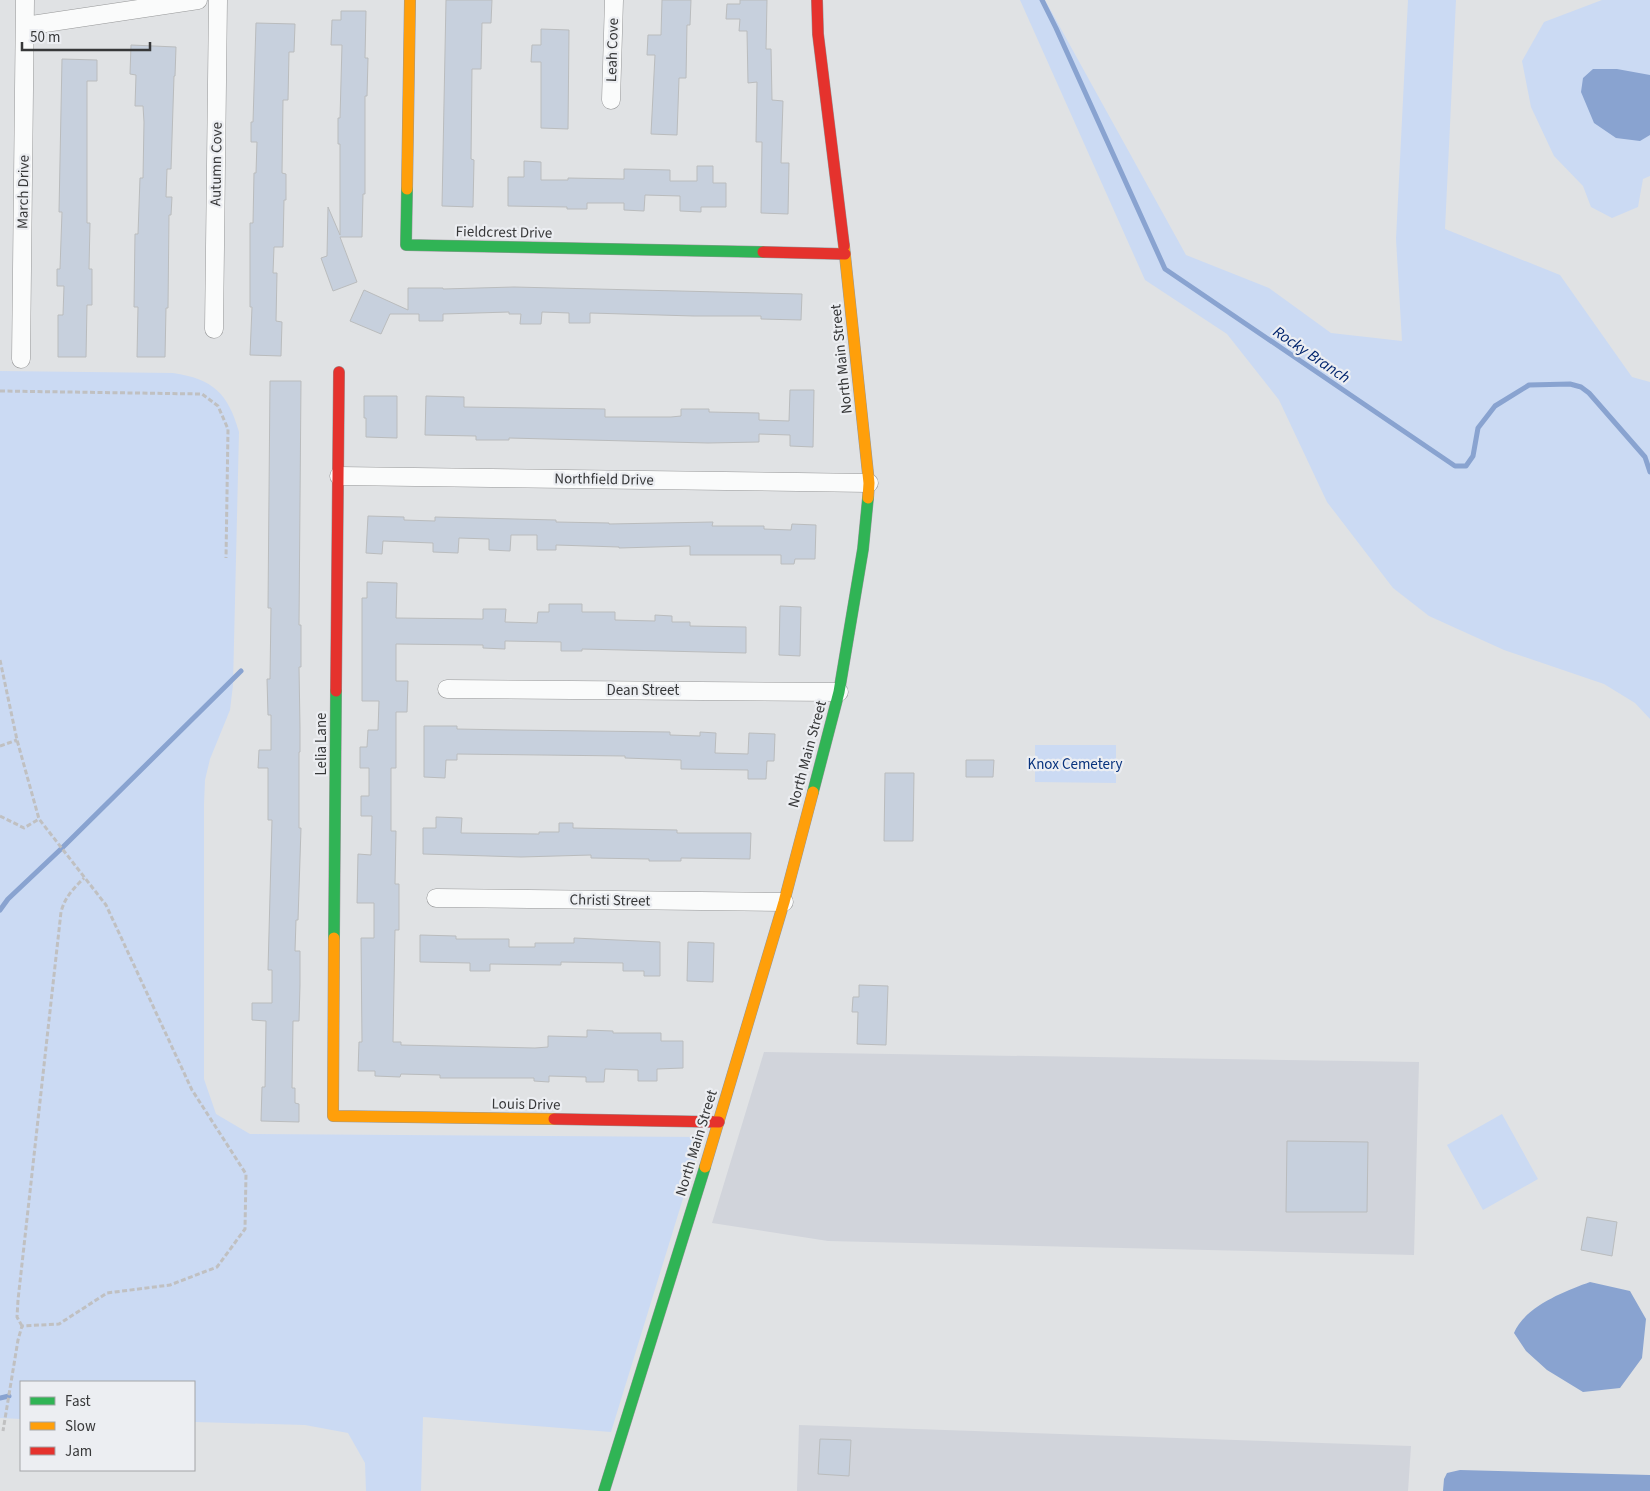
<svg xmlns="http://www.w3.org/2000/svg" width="1650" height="1491" font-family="'Source Sans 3',sans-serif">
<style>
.built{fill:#d1d4db}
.green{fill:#cbdaf3}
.water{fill:#89a3d0}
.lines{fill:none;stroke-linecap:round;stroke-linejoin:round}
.stream{stroke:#89a3d0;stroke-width:5}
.building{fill:#c7d0dd;stroke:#babcbd}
.street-casing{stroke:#969798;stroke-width:19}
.fast-casing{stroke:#969798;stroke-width:12}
.slow-casing{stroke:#969798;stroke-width:12}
.jam-casing{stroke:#969798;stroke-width:12}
.path{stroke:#c0c0c1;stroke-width:3;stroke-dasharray:5 2.5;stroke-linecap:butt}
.street{stroke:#fafbfb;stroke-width:18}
.fast{stroke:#30b455;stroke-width:11}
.slow{stroke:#ff9f0a;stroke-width:11}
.jam{stroke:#e5322d;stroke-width:11}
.labels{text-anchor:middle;stroke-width:4.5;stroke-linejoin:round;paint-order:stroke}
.street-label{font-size:15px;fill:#373839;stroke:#eceef2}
.park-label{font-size:15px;fill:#08337e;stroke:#eceef2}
.water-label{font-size:16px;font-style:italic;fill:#00246d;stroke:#eceef2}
</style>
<rect width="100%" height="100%" fill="#e0e2e4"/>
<path class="built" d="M764,1052L1419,1062L1414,1255L828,1241L712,1223Z
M799,1425L1411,1446L1408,1491H797Z"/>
<path class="green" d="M1020,0H1045L1186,255L1269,288L1331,333L1402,341L1396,239L1408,0H1456L1445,229L1560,275L1632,377L1650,382V719L1635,703L1604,684L1504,650L1429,616L1393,588L1327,502L1279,400L1227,334L1145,280Z
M1602,0H1650V176L1643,179L1638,207L1612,218L1591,207L1583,186L1554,156L1531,107L1522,61L1544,22Z
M0,371L173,373C213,379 228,393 239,432L233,685L230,710L210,759L205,780L204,804V1079L216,1114L250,1134L702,1137L611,1432L423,1417L421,1491H366L365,1463L348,1433L305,1425L194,1422V1382H21V1419L0,1418Z
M1035,745H1116V783L1035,782Z
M1502,1114L1538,1179L1483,1210L1447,1145Z"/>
<path class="water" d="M1593,69H1617L1650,75V135L1640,141L1616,138L1594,123L1581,92L1583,78Z
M1590,1282L1630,1291L1646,1319L1642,1358L1620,1388L1583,1392L1547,1370L1526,1351L1514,1333C1524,1307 1565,1291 1590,1282Z
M1460,1470L1650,1475V1491H1443L1444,1479L1447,1473Z"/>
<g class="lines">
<path class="stream" d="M1042,0L1056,28L1165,269L1455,466H1466L1473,456L1478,428L1495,406L1529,385L1570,384L1581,387L1589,393L1645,457L1650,472
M0,910L8,899L62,848L241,671
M0,1398L9,1396"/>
</g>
<path class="building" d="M446,0H492L491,23H482L481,69H472L471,159L474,160L473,207L442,206Z
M662,0H691L690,25H687L686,78H679L677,135L651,134L655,55H647L648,35H661Z
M740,0H767L766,49H771L772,100L783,101L781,163H789L788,214L761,213L762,142H756L757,82L748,83L747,31H739L740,19H726L727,4H740Z
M341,11H366L365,58H368L367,96H365V194H363L362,237H340L357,282L333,291L321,258L327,256L328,207L340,235V144H338V118H340L342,45H331L332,20H341Z
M256,23L295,24L294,52H289L288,100H283L282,173L286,174V200H284L283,247H274L273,273H277L276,321L282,322L281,356L250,355L252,307H250V223H253L254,173H256L257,142H251V122H253Z
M541,29L569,30L568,129L541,128V62H531L532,45H541Z
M131,45L176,47L175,76H174L171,169H167L166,197H172L171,215H169L168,308H166L165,357H137L138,307H134L135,234H138L140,178H143L144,122L143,106H135L136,75L130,74Z
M62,59L97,60V81H87V223H90L89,269H92V305H87L86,357H58V315H63L64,286H57V269H60L62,212H59Z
M524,161L541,162V180H568V178L624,179V169L670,170V181H697V166H713V183H726V207H701V212L680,211V196L645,195L644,211L624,210V203H587V209H567V207L508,206V177H524Z
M514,287L802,294L801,320L761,319V316H694L590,313V323H569V313L542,312L541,324H520L521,314H509V312L443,314V321H419V314H390L381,334L350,321L364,290L408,310V288H443V289Z
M270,381H301L299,625H301V667H299L300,728V752H299V828H301L298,920H296L295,951H300V985L299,1021H293L292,1088H295V1103L299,1104V1122L261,1121L262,1087H265L266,1021L252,1020V1003H272V970H268L272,820H268V768H258L259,750H271V715H268L267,679H270L271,608H268Z
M790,390H814L813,447L790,446V435L759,434V442L708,443L509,438V440H476V436L425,435L426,396L464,397V407L605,409V417H671L681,416V409H709V412L759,413V420L789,421Z
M364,396H397V438L366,437V418H364Z
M368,516L404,517V520L435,521V517L556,520V522L609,523V524L713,522L712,526H764V529L791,530L792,524L816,525L815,559H795L794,564H781V555H690V546L619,548V547L556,545V550H537V535H511L510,551L489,550V539L459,538L458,553L433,552V543L383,541L382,554L366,553Z
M367,582L397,583L396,618L483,619V609H506L505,622L537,623L538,612H549V604H582V612H615V620L655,621V615L672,616V622H690V626L746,627V653L582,649V651H561V642L505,641V649L483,648V645L396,644V681H408L407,712H396V768H391V831H396L395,884H399V930H395L393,1042H401V1045L535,1048L548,1047V1036L587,1037V1030L613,1031V1033H661V1041H683V1068L657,1069V1081H638V1070L605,1069L604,1082H586V1077L549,1076V1082L534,1081V1078H440V1075L401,1074L400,1077L375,1076V1071H358L359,1042H362L361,938H374V903H357L358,854L371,855L372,816H361V796H369V768H360V747H367L368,730H378L379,701H362V598H367Z
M780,606L801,607L800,656L779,655Z
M424,726H457V729L511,730L670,732V735L700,736V732L716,733L715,753L748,754L749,733L775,734L774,761H767L766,779H748V770L681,769V760L625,758V756L457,754V760H446L445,778L424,777Z
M966,760H994L993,777H966Z
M885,773H914L913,841H884Z
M436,817L462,818L461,833L539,834V832H559V823H573V828L677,830V833H751L750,859L681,858V861H649V859L591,858V855L521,857L423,854V828H436Z
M420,935L456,936V939H509V947H535V943H574V938L660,942V976H644V971H623V963L561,962V965L490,964V971H470V963L420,962Z
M688,942L714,943L713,982L687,981Z
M859,985L888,986L886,1045L857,1044L858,1012H852L853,997H859Z
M1287,1141L1368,1142L1367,1212H1286Z
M1587,1217L1617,1222L1612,1256L1581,1250Z
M820,1439L851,1440L849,1476L818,1474Z"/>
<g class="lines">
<g class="street-casing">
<path id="street" d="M25,26L198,0
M611,100L614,0
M214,329L218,0
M21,359L25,0
M339,476L869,483
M447,689L839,692
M436,898L784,902"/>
</g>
<g class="fast-casing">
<path id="fast" d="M407,189L406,245L763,252
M813,792L839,692L863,549L868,498
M334,938L336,691
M604,1491L705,1167"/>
</g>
<g class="slow-casing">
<path id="slow" d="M407,189L410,0
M844,246L869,483L868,498
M334,938L333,1116L554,1119
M705,1167L784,902L813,792"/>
</g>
<g class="jam-casing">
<path id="jam" d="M817,0L818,34L844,246
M763,252L845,254
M336,691L339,372
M554,1119L719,1122"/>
</g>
<path class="path" d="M0,391L202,394L218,406L228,429L226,558
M0,660L17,740L39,819L106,905L192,1090L246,1174L245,1229L217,1267L170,1285L107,1293L59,1324L22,1326L18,1340L3,1431
M0,746L17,740
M0,816L24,828L39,819
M22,1326L17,1317L18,1300L61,912C65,897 73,889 84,878"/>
<use href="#street" class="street"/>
<use href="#fast" class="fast"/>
<use href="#slow" class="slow"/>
<use href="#jam" class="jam"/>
</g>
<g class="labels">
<g class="street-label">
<text transform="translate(612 50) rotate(-88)" y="5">Leah Cove</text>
<text transform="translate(216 164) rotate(-89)" y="5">Autumn Cove</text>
<text transform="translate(23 192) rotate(-89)" y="5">March Drive</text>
<text transform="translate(504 232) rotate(1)" y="5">Fieldcrest Drive</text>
<text transform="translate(841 359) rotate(-96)" y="5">North Main Street</text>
<text transform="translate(604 479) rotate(1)" y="5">Northfield Drive</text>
<text x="643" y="695">Dean Street</text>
<text transform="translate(321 744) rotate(-90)" y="5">Lelia Lane</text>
<text transform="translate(807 754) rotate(-75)" y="5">North Main Street</text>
<text transform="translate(610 900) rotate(1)" y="5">Christi Street</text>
<text transform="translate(526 1104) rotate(1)" y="5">Louis Drive</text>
<text transform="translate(696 1143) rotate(-73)" y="5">North Main Street</text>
</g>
<g class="park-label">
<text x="1075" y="769">Knox Cemetery</text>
</g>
<g class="water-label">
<text transform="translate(1312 354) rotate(34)" y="6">Rocky Branch</text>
</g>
</g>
<rect x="20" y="1381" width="175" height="90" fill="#eceef2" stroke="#a4a5a8"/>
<rect x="30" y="1397" width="25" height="8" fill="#30b455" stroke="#a4a5a8"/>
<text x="65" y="1406" font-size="15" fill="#373839">Fast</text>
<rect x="30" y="1422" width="25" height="8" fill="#ff9f0a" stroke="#a4a5a8"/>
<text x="65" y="1431" font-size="15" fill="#373839">Slow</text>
<rect x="30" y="1447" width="25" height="8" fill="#e5322d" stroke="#a4a5a8"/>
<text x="65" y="1456" font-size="15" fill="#373839">Jam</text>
<path d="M22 42v8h128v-8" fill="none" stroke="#373839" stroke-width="2.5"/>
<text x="30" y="42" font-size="15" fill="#373839" stroke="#eceef2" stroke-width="4" paint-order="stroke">50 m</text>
</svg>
